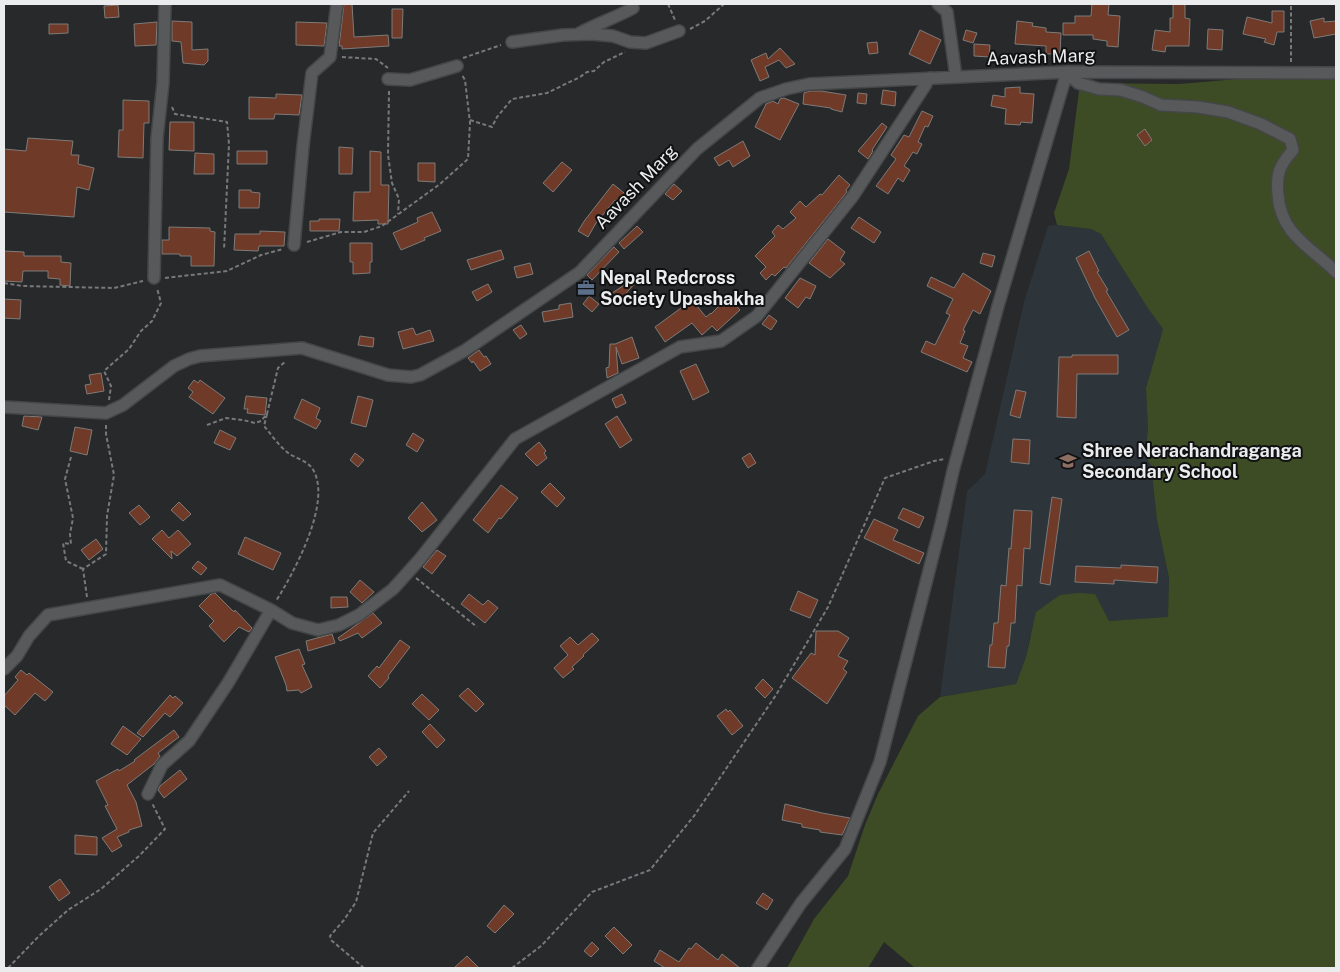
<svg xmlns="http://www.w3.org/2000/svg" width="1340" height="972" font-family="'Public Sans',sans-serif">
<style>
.built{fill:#2d343a}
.green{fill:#3e4c25}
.building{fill:#703a28;stroke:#7e7b79}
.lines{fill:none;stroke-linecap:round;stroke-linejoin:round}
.street-casing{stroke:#444647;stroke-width:14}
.path{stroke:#77797b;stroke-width:2;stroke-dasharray:4 2.5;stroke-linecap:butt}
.street{stroke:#57595b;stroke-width:11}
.labels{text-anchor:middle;stroke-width:4;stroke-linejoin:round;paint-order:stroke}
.street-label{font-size:18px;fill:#eaeced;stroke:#101112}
.poi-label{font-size:18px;font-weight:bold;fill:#eaeced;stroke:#101112;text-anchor:start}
</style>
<rect width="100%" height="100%" fill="#27292b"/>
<path class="built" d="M1057,225L1091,229L1101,234L1147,307L1163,329L1146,388L1148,429L1145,456L1151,465L1157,520L1169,578L1168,618L1109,621L1030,635L1026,657L1016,684L940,697L967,491L985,474L1024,302L1048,226Z"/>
<path class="green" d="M1261,77H1336V968H915L884,942L868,968H787L814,919L848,876L865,825L878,794L918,716L940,697L1016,684L1026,657L1036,612L1060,595L1079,593L1095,594L1109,621L1168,617L1169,578L1157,520L1151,465L1145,456L1148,429L1146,388L1163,329L1147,307L1101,234L1091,229L1057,225L1054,213L1069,169L1080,83L1179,84Z"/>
<path class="building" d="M344,4H352L354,37L388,35L389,46L342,49V46H339Z
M1092,4H1109L1108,15L1120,16L1118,47L1107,46V41L1093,39V35H1063V23H1075V16H1091Z
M1173,4H1185V18L1190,19L1189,46H1166L1165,52L1152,50L1155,30L1170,32V18H1173Z
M118,5L119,17L105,18L104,6Z
M392,9H403L402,38H392Z
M1272,11H1284V32H1277L1274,45L1264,42L1266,39L1243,34L1247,17L1272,23Z
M1324,18V22L1336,21V34L1314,38L1310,21Z
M172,21L192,22V50L208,49V61L204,65L183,63L181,42L172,41Z
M1017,21L1033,23L1032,26L1046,28V32L1061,33L1060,54H1046V46L1015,44Z
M157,22L156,45L135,46L134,24Z
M296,22L327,23L324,46L296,45Z
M49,24H68V33L49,34Z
M1208,29L1223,30L1222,50L1207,49Z
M920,30L941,40L930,64L909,54Z
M966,30L977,33L973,43L963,40Z
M877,42L878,53L869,54L867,43Z
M974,44L990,45L989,57L974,56Z
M780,48L795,64L786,68L779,60L765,67L769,77L760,81L751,60L766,53L768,59Z
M1020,87V93L1034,94L1032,123L1021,122L1020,125L1005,124L1006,109L991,106L993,95L1005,97V88Z
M883,90L896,92L895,106L881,104Z
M810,91H821L846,95L842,112L831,109V108L803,104L804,93Z
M858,93L867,94L866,104L857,103Z
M276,94L302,95L299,115L275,114L274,119H249V97L276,98Z
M784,98L799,104L780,140L755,127L766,104L773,101L778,104L780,99Z
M123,100L149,101V123H144L143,158L118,157L119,130H123Z
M922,111L933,116L928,127L925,126L918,142L922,144L917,154L913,152L904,166L910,170L903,182L898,178L888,194L876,186L896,159L891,155L904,135L909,137Z
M170,122H194V151L169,150Z
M882,123L887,127L872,150L873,151L868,159L858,151Z
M1145,129L1152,140L1145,146L1137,135Z
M28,138L73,141L71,155H79L78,164L94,168L89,190L77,187L74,217L4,212V149L26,151Z
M743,141L750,156L733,167L729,160L719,166L714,158Z
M339,147L353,148L352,174H339Z
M237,151H267V164H237Z
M370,151L381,152V185H389L388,224H378V220L353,221L354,192H370Z
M195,153L214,154V174H194Z
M562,162L572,170L553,192L543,183Z
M418,163H435V182L418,181Z
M839,175L850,185L846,190L847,192L786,268L784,267L775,276L772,274L766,280L760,273L766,267L755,256L775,236L772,232L778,225L783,229L796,218L790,212L800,201L806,207L820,194L822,195Z
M613,184L629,197L622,205L615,200L596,223L588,237L578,231L585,220Z
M674,184L682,191L673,200L665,194Z
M239,190H251V192L260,193L259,208H239Z
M432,212L441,231L424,238L425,240L401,250L393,233L418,222L417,218Z
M859,217L881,232L874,243L851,228Z
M319,219H340L339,231H310V221H319Z
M637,226L643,232L624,249L619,243Z
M169,227L210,228V231L215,232L214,266H191V256H180V254H162V240H169Z
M260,231L285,232L284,246H259L258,251L234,250L235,234H260Z
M828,239L845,252L840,260L845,264L830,278L809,263Z
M350,243H372V262H370V273L353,274V262H350Z
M614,247L619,252L592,280L587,275Z
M501,250L504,259L471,270L467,260Z
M4,251L24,252V256H61V262L71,263L70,286L60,285V279L48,278V271H23L22,282L4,281Z
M1089,251L1099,271L1097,272L1108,290L1106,291L1129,330L1117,337L1095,298L1076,258Z
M983,253L995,256L992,267L980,263Z
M530,263L533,274L517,278L514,267Z
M963,273L991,291L980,314L973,310L963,330L965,331L960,343L968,346L963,358L972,362L967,372L921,352L926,341L935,345L950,315L946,313L953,299L927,286L931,277L954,288Z
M635,278L637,281L622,298L611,305L606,297Z
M800,278L816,286L810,299L806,297L798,308L785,298Z
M488,284L492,292L477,301L472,292Z
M589,296L599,304L592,312L583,304Z
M728,297L740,310L717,331L712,326L702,335L692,323L665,342L655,327L692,300L706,317L711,313V314Z
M4,299L21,300L20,319L4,318Z
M571,303L573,317L544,322L542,312L559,309V305Z
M769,315L777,321L771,330L762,324Z
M521,325L527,334L520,339L513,330Z
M413,328L416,335L430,330L434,341L403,349L398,332Z
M360,336L374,338L373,347L358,345Z
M632,337L639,358L622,364L616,347L618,373L607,378L606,368L609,367L610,344H615Z
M479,350L484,357L486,356L491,364L480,371L473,361L472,363L468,358Z
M1072,355H1118V374H1077L1076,418L1057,417L1059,357H1072Z
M696,364L709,392L693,400L680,371Z
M101,373L104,391L87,394L85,385L91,384L89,375Z
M194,380L198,383L200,380L225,398L213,414L189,397L193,392L188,388Z
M1016,390L1026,392L1020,418L1010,415Z
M622,394L626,403L616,408L612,399Z
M246,396L267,398L265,415L247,413L248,409H244Z
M358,396L373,400L366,427L351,423Z
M302,399L320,408L316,418L321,421L316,429L294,418Z
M24,416L42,417L38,430L22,426Z
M617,416L632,440L620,448L605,424Z
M75,427L92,430L87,455L70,451Z
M220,430L236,438L230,450L214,443Z
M413,433L424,440L417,452L406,445Z
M1013,439L1030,440L1029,464L1011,462Z
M539,442L546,451L544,453L547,458L537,466L525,454Z
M355,453L364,460L358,467L350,460Z
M750,453L756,463L748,468L742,458Z
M550,483L565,498L557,507L541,492Z
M501,485L518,498L501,519L499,518L488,533L473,520Z
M1052,497L1062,499L1050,585L1040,583Z
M179,502L191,514L183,521L171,510Z
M422,502L437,520L422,532L408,518Z
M139,505L150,517L140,525L129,513Z
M903,508L924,517L919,528L898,518Z
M1014,510L1032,511L1030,549L1024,548L1022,586L1017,585L1015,623H1011L1009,646H1007L1005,668L988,667L990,645H992L994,623H998L1001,585L1006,586L1009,548L1011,549Z
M874,519L898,530L893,540L924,553L919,564L864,538Z
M162,530L169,538L178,530L191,544L177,556L171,551L172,559L152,539Z
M245,537L281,553L273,570L238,554Z
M96,539L103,549L89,560L81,550Z
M437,550L446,556L432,574L423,567Z
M198,561L207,568L201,575L192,568Z
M1121,565L1158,567L1157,583L1114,580V584L1075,582L1076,566L1121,568Z
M360,580L374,592L362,603L350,592Z
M798,591L818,600L810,618L790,610Z
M215,593L234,612L235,610L252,628L249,632L239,627L224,642L209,626L214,621L199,606L211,594Z
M469,594L483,605L488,600L498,608L485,623L461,604Z
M331,597H347L348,607L331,608Z
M373,613L382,623L362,638L358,633L340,641L338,638Z
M816,631H838L849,638L838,656L848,661L843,669L847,672L827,704L792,678L811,653L815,655Z
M592,633L599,640L583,655L584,656L572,667L574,669L563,678L554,668L568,655L560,646L570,637L578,645Z
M332,634L335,643L308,651L306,641Z
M400,640L410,647L388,676L389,678L380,688L368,676L377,666L379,668Z
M299,649L305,664L302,665L312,687L301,693L299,690L287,691L286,685L275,657Z
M21,670L27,675L29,673L53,692L45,701L35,693L15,715L4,705V696L18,680L15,677Z
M763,679L773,689L765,698L755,688Z
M468,688L484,704L476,712L459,696Z
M422,694L439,710L429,720L412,704Z
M170,695L173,698L175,696L183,703L170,717L165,713L143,737L137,733Z
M726,709L728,712L730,710L743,726L732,735L717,716Z
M430,724L445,740L437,748L422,732Z
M123,726L141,739L127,755L111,744Z
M174,730L179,737L158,753L160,756L154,764L127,785L136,802L142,826L129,830V832L117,837L122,846L112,852L102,838L117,829L105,806L108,805L96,781L118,769L119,771L135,761L134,760Z
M379,748L387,757L377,766L369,757Z
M180,770L187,779L164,798L158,790L160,786Z
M785,804L822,813L850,818L842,835L820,832V830L802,827V824L782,820Z
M75,835L97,837V855L75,854Z
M60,879L70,893L59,901L49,887Z
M763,893L773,900L767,910L756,903Z
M504,905L514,914L495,933L487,926Z
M614,927L632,945L623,954L605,936Z
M592,942L599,949L591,957L584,951Z
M696,943L718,960L722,954L740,968H665L654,961L660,950L679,962L689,948L691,949Z
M467,956L479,968H454Z"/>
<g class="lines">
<g class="street-casing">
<path id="street" d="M938,4L947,12L956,77
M578,34C596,24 615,18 633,8
M512,42L563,35L591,34L613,36L630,42L646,43L679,31
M388,79L410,80L457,66
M294,245L303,146L312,73L330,57L337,4
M154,278L157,138L163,83L165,4
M4,407L106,413L123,405L174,366L189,359L200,356L302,348L388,375L411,377L420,375L464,351L580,272L697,149L760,98L786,89L809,84L1067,72L1336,73
M4,669L17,656L29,636L48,615L220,585L271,610L292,623L318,630L339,625L359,615L393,589L420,559L515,439L680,347L721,341L757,316L853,196L930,78
M148,794L162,765L189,741L228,683L271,610
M758,968L801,903L845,849L880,762L941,524L953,471L998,306L1067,72L1078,83L1099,89L1121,90L1143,97L1161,105L1198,107L1228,112L1261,124L1290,139L1293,150C1279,166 1276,174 1278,195C1281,235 1311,247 1336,272"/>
</g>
<path class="path" d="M668,4L675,20
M690,29L705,21L724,4
M342,57L376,59L388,68
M463,58L501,45
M1291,62V4
M389,91L388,155L392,183L399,199L398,214
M172,107L175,114L227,122L229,144L224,250
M470,120L492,127L497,117L512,99L547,93L580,77L587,72L594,71L604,62L625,52
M307,242L341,232H364L382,226L440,184L468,159L470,123L465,80L462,75
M165,278L227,271L261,255L283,249
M4,283L22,286L114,288L143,281
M109,400L111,386L104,371L129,349L141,331L152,321L161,303L157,288
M267,414L264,426C271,434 278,445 287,452C294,458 306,460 312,468C334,500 293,574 276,601
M207,425L226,418L243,420L255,423L261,421L267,414L278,368L286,361
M71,457L65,479L73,518L70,534L71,544L63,543L66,561L83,569
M416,578L477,627
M87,597L83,569L106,554L107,516L114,475L106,434V424
M8,968L39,936L68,910L101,889L139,856L165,829L152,803
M364,968L331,940L330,936L344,920L356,902L373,833L409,791
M512,968L541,946L592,892L650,870L694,816L776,695L828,607L885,478L934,461L945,459"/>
<use href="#street" class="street"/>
</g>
<defs>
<g id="office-bare" transform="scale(1.35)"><path d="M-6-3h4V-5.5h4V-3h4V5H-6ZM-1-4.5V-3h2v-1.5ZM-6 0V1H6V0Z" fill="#5c6f8a" stroke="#101112" stroke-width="2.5" paint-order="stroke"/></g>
<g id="school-bare" transform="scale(1.35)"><path d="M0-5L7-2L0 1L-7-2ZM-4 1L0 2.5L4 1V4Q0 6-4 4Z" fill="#8d6e63" stroke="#101112" stroke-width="2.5" paint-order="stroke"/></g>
</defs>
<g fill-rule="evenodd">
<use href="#office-bare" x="586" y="288"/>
<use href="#school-bare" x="1068" y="461"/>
</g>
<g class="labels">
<g class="street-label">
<text transform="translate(1041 57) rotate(-2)" y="6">Aavash Marg</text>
<text transform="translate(636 187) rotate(-46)" y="6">Aavash Marg</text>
</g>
<g class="poi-label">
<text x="600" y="284">Nepal Redcross<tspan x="600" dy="21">Society Upashakha</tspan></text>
<text x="1082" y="457">Shree Nerachandraganga<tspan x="1082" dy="21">Secondary School</tspan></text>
</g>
</g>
<rect width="1340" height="972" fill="none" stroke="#eaeced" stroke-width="10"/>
</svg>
